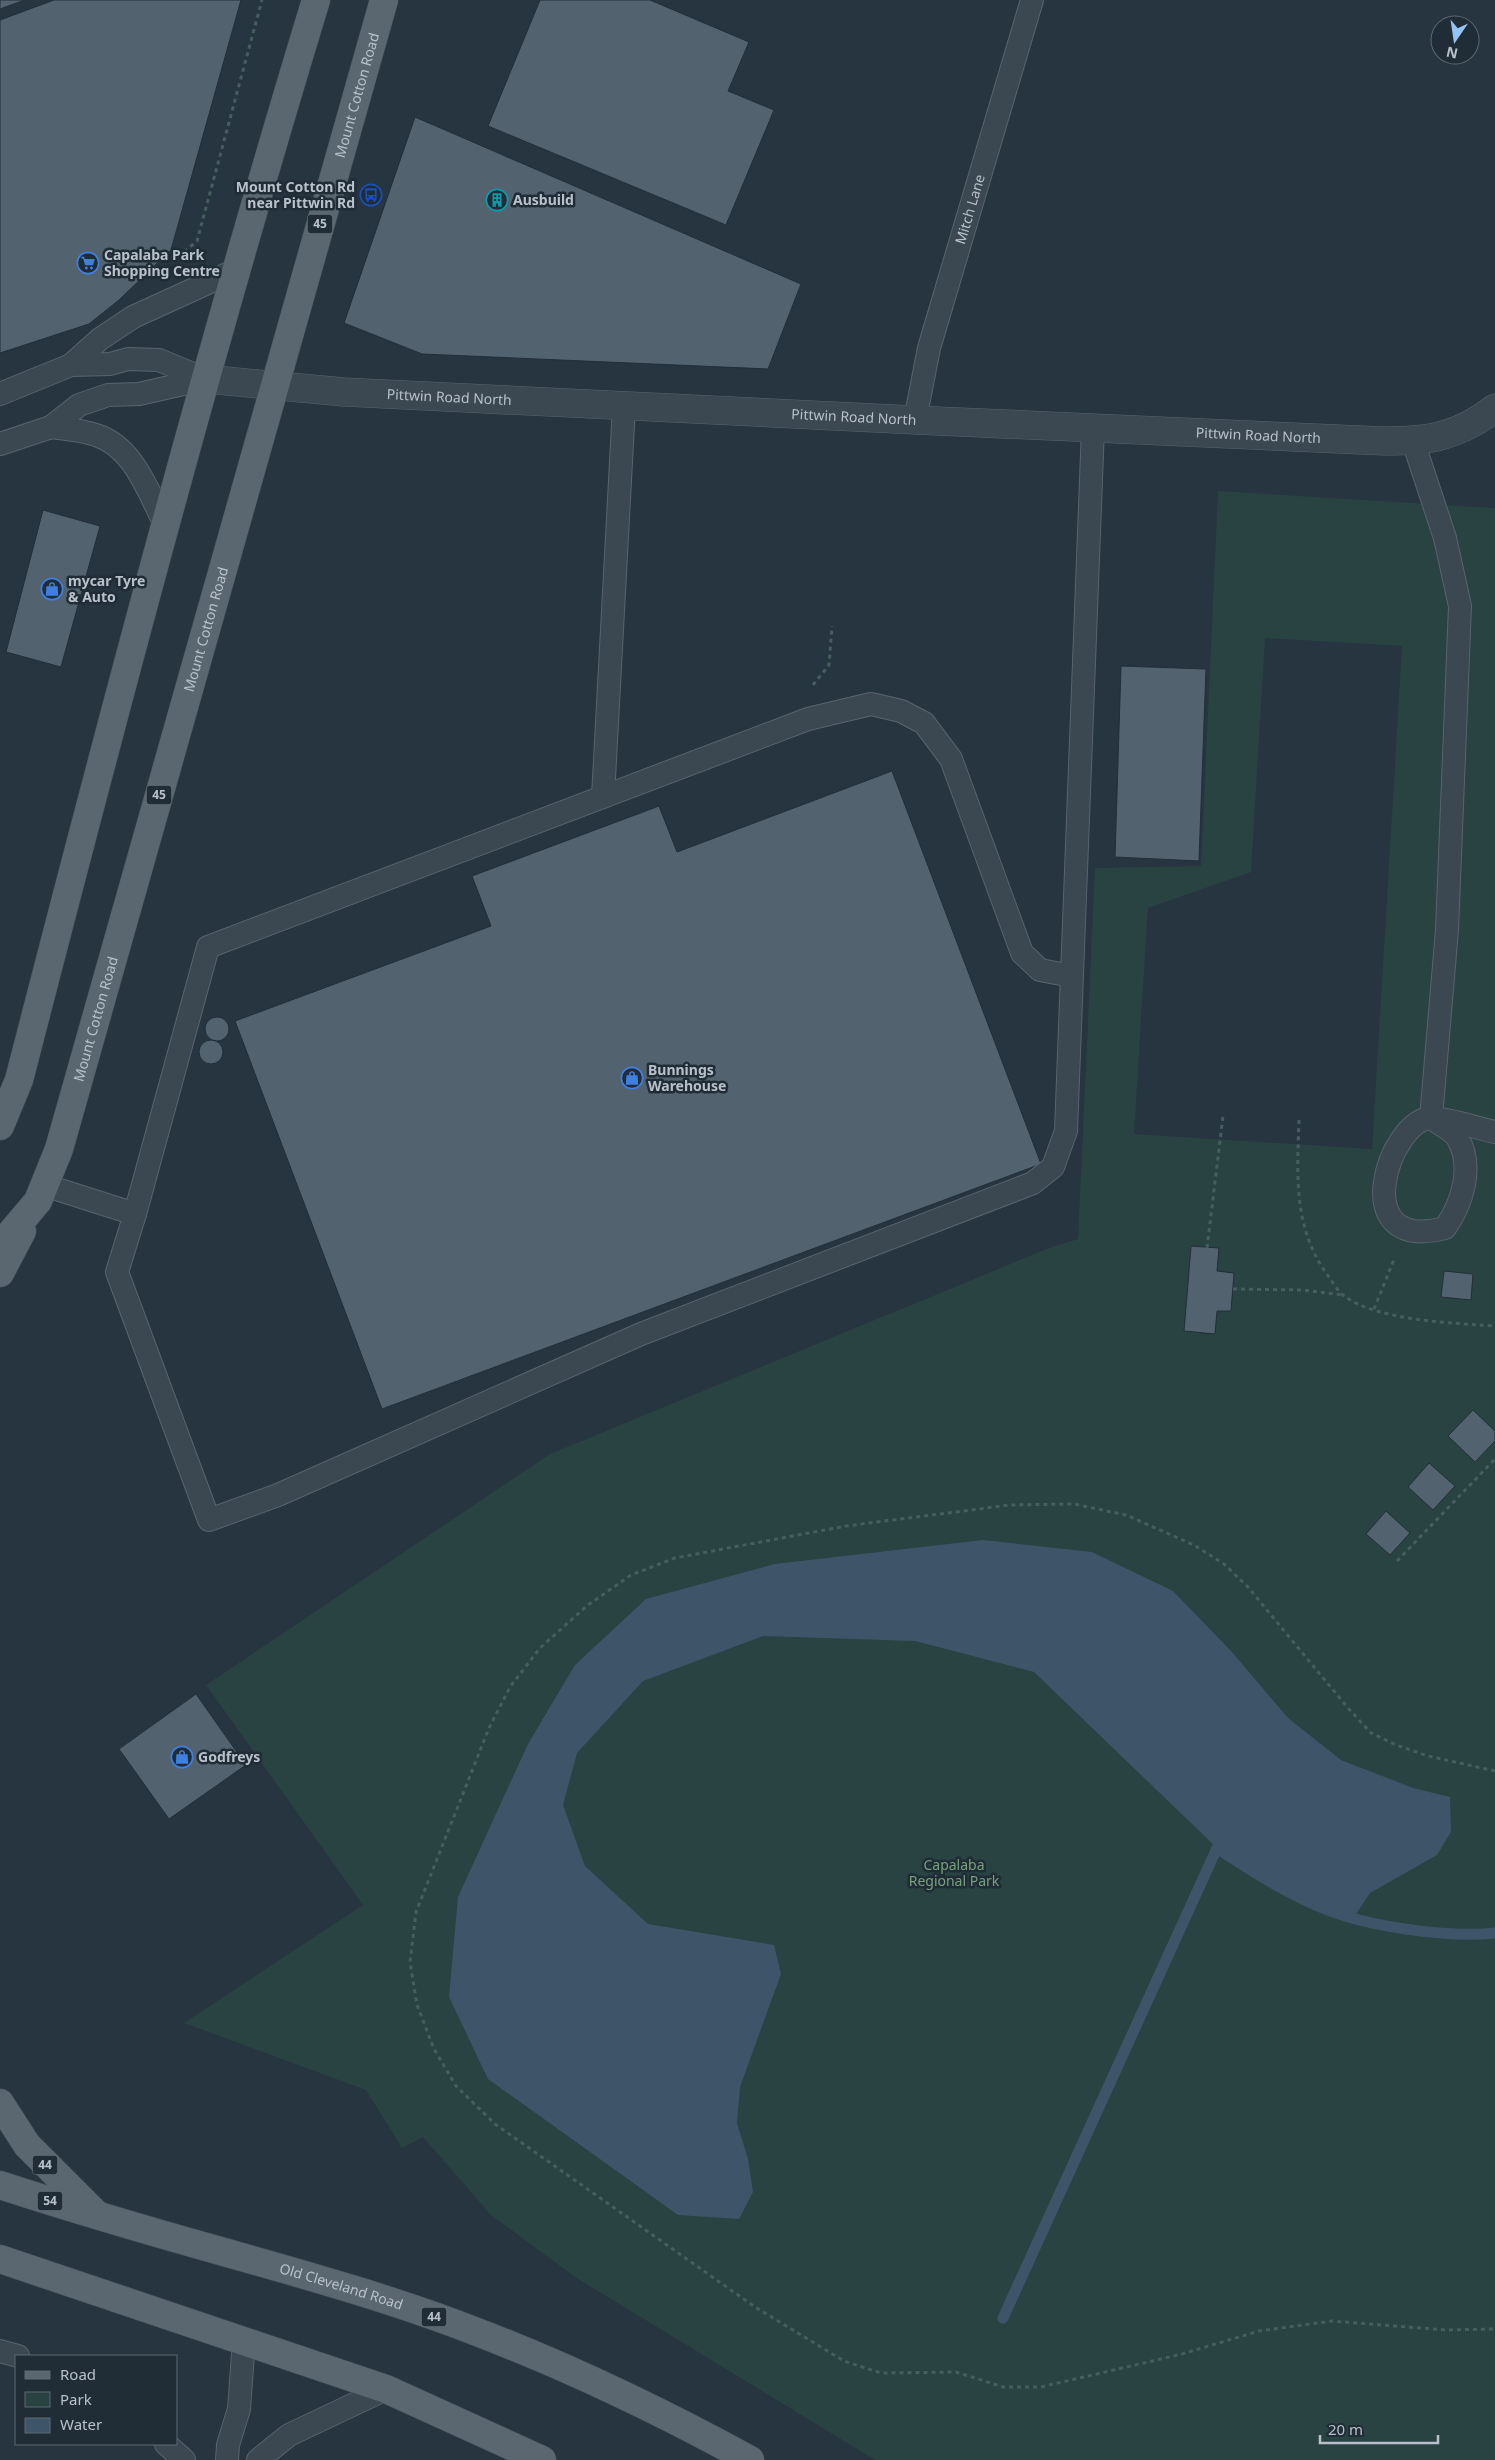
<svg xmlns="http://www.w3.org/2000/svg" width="1495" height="2460" font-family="'Noto Sans',sans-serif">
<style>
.green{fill:#294242;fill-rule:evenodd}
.water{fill:#3e5569}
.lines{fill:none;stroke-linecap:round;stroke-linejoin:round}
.stream{stroke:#3e5569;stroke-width:11}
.building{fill:#52626e;stroke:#222e38}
.service-casing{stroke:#59646e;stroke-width:24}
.minor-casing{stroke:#59646e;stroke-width:29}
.primary-casing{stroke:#45505a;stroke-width:29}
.path{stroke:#475e5e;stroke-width:3;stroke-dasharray:4 4;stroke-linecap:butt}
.service{stroke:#3b4751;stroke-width:22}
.minor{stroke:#3b4751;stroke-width:28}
.primary{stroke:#5a6670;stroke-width:28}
.labels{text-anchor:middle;stroke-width:5;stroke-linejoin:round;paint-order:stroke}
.shield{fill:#202c36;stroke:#8a949e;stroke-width:1}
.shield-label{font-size:12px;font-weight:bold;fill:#b8c1cb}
.street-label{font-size:14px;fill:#b8c1cb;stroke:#202c36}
.poi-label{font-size:14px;font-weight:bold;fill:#b8c1cb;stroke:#202c36;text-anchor:start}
.park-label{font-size:14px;fill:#77a07c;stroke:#202c36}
</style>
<rect width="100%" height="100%" fill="#273541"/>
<path class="green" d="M1218,491L1495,508V2460H875L575,2277L491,2215L423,2137L402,2148L366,2090L184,2023L363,1905L206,1685L550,1454L1049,1248L1078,1239L1095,868L1201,866ZM1265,638L1402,646L1372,1149L1134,1134L1148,908L1251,872Z"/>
<path class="water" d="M983,1540L1092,1552L1173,1591L1232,1652L1288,1718L1341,1760L1413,1788L1450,1797L1451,1832L1437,1855L1370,1893L1354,1917L1331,1911L1262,1878L1217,1848L1034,1672L915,1641L763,1636L643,1681L577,1753L563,1805L585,1866L648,1924L774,1945L781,1974L740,2087L737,2123L748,2159L753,2192L739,2219L678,2215L488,2079L449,1997L458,1897L528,1744L575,1665L646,1599L775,1564Z"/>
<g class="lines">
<path class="stream" d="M1003,2318L1217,1848C1252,1872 1289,1895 1330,1911C1373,1927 1449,1938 1495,1933"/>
</g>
<path class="building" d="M0,0H25L0,9Z
M54,0H241L171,250L119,300L89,324L0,353V20Z
M540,0H650L749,42L728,91L774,110L726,225L488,126Z
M415,117L801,284L768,369L422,354L344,323Z
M43,510L100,526L61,667L6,652Z
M1121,666L1206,669L1199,861L1115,857Z
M892,771L1041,1164L382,1409L235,1021L491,926L472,876L659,806L677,852Z
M205 1029a12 12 0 1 1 24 0a12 12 0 1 1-24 0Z
M199 1052a12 12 0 1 1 24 0a12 12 0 1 1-24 0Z
M1191,1246L1219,1248L1217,1271L1234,1273L1231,1311H1217L1215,1334L1184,1331Z
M1444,1271L1473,1274L1471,1300L1441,1297Z
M1473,1410L1495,1431V1441L1475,1462L1448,1436Z
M1429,1463L1455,1486L1433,1510L1408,1487Z
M1386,1511L1410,1533L1390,1555L1366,1534Z
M196,1694L246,1765L169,1819L119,1749Z"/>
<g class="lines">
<g class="service-casing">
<g id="service">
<path d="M71,365L100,339L133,317L236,270"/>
<path d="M0,394L71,365L110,364L128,359L159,360L205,379"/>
<path id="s1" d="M915,420L929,348L1032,0"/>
<path d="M51,427C65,429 82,430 96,435C134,447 148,492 165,524"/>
<path d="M1413,441L1445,538L1460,606L1447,930L1431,1118"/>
<path d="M0,444L51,427L79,405L108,395L139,394L205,379"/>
<path d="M603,797L624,406"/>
<path d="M1072,976L1040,970L1022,953L951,759L924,723L901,711L871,704L808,719L208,947L135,1214L117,1272L209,1520L278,1495L641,1334L1033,1183L1053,1167L1066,1131L1093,428"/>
<path d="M1431,1118C1439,1124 1454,1131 1458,1139C1474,1167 1462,1204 1445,1228C1345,1254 1389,1120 1431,1118C1443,1117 1481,1129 1495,1132"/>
<path d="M44,1185L135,1214"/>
<path d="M0,2351L18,2356"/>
<path d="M166,2444L184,2460"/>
<path d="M227,2460L228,2445L239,2409L244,2340"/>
<path d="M258,2460L289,2435L386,2389"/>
</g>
</g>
<g class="minor-casing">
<g id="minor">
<path id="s2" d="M205,379L344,392L915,420L1384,441C1429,441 1458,437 1495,408"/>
</g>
</g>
<g class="primary-casing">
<g id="primary">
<path d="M0,1126L19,1080C112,719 207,358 316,0"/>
<path id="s3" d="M0,1246L38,1201L59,1149L384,0"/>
<path d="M0,1273L22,1231"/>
<path d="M0,2103L27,2145L95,2213"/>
<path id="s4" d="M0,2185C74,2209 149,2231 224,2252C309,2276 395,2300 477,2332C571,2368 662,2412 750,2460"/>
<path d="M0,2259L386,2389L542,2460"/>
</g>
</g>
<path class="path" d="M172,262L197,241L262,0
M813,685L829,665L832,626
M1299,1120C1297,1177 1293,1229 1329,1277C1333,1283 1338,1291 1343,1295C1376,1321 1454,1323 1495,1326
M1207,1248L1223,1116
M1233,1289L1303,1290L1342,1295
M1374,1309L1395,1257
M1397,1561L1495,1459
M1495,1771L1428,1756L1396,1745L1371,1733L1348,1708L1247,1586L1224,1564L1194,1545L1126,1515L1074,1504L1010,1505L846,1526L675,1558L631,1575L588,1605L540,1648L510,1687L489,1728L416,1912L410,1962L417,2005L434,2049L456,2086L495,2124L755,2307L844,2361L881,2373L956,2372L1003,2387H1041L1182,2354L1259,2331L1332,2321L1446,2330L1495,2329"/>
<use href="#service" class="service"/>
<use href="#minor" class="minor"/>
<use href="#primary" class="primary"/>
</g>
<defs>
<g id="bus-ring" transform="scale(1.125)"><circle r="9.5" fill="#202c36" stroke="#1a4fb4" stroke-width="1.5"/><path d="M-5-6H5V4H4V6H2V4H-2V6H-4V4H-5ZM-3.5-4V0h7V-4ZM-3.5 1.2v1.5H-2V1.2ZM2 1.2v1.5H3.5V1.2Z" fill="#1a4fb4"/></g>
<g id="building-ring" transform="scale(1.125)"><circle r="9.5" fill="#202c36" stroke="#0f9aa8" stroke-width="1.5"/><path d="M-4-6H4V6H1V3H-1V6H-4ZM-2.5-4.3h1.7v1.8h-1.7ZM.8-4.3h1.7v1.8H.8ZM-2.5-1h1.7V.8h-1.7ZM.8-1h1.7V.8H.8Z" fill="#0f9aa8"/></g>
<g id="supermarket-ring" transform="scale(1.125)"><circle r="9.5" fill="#202c36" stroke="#3f7fe0" stroke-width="1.5"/><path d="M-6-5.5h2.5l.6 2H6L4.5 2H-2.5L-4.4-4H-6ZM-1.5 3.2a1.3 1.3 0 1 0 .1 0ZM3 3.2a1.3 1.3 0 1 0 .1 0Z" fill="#3f7fe0"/></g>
<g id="shop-ring" transform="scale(1.125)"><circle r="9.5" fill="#202c36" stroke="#3f7fe0" stroke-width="1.5"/><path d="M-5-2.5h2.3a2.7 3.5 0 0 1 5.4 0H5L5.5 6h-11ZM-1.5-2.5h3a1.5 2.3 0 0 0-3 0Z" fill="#3f7fe0"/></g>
</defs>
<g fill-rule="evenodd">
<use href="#bus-ring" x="371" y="195"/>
<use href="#building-ring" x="497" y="200"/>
<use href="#supermarket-ring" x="88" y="263"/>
<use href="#shop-ring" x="52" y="589"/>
<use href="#shop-ring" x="632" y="1078"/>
<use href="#shop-ring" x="182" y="1757"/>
</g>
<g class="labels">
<g class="shield">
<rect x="307.5" y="214.5" width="25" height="19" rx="4"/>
<rect x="146.5" y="785.5" width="25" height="19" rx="4"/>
<rect x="32.5" y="2155.5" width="25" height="19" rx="4"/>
<rect x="37.5" y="2191.5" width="25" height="19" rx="4"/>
<rect x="421.5" y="2307.5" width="25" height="19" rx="4"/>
</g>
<g class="shield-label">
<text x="320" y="228">45</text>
<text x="159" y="799">45</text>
<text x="45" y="2169">44</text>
<text x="50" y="2205">54</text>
<text x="434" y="2321">44</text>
</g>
<g class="street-label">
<text dy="5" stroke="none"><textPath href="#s3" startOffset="1210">Mount Cotton Road</textPath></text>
<text dy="5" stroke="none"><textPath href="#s1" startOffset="218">Mitch Lane</textPath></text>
<text dy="5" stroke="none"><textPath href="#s2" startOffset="245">Pittwin Road North</textPath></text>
<text dy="5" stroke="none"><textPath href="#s2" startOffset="650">Pittwin Road North</textPath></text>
<text dy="5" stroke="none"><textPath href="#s2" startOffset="1055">Pittwin Road North</textPath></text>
<text dy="5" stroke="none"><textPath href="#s3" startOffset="655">Mount Cotton Road</textPath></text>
<text dy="5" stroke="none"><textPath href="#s3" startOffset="250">Mount Cotton Road</textPath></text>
<text dy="5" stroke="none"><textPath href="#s4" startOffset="356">Old Cleveland Road</textPath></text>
</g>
<g class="poi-label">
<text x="355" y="192" text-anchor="end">Mount Cotton Rd<tspan x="355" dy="16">near Pittwin Rd</tspan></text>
<text x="513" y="205">Ausbuild</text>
<text x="104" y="260">Capalaba Park<tspan x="104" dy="16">Shopping Centre</tspan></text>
<text x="68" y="586">mycar Tyre<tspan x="68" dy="16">&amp; Auto</tspan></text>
<text x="648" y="1075">Bunnings<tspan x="648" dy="16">Warehouse</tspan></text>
<text x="198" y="1762">Godfreys</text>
</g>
<g class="park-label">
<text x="954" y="1870">Capalaba<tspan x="954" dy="16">Regional Park</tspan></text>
</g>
</g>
<rect x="15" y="2355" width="162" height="90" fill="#202c36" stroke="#5d6872"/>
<rect x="25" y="2371" width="25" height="8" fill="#5a6670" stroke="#5d6872"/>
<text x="60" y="2380" font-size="15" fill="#b8c1cb">Road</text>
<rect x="25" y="2392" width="25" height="15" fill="#294242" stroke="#5d6872"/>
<text x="60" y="2405" font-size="15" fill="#b8c1cb">Park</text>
<rect x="25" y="2418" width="25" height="15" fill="#3e5569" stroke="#5d6872"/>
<text x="60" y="2430" font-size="15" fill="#b8c1cb">Water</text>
<g transform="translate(1455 40) rotate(193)"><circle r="24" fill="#202c36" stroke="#5d6872"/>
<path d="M0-4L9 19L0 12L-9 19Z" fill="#93c4f5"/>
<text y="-8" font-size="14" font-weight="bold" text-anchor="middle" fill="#b8c1cb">N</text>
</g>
<path d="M1320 2435v8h118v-8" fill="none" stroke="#b8c1cb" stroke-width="2.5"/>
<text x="1328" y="2435" font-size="15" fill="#b8c1cb" stroke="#202c36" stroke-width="4" paint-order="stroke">20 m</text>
</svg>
